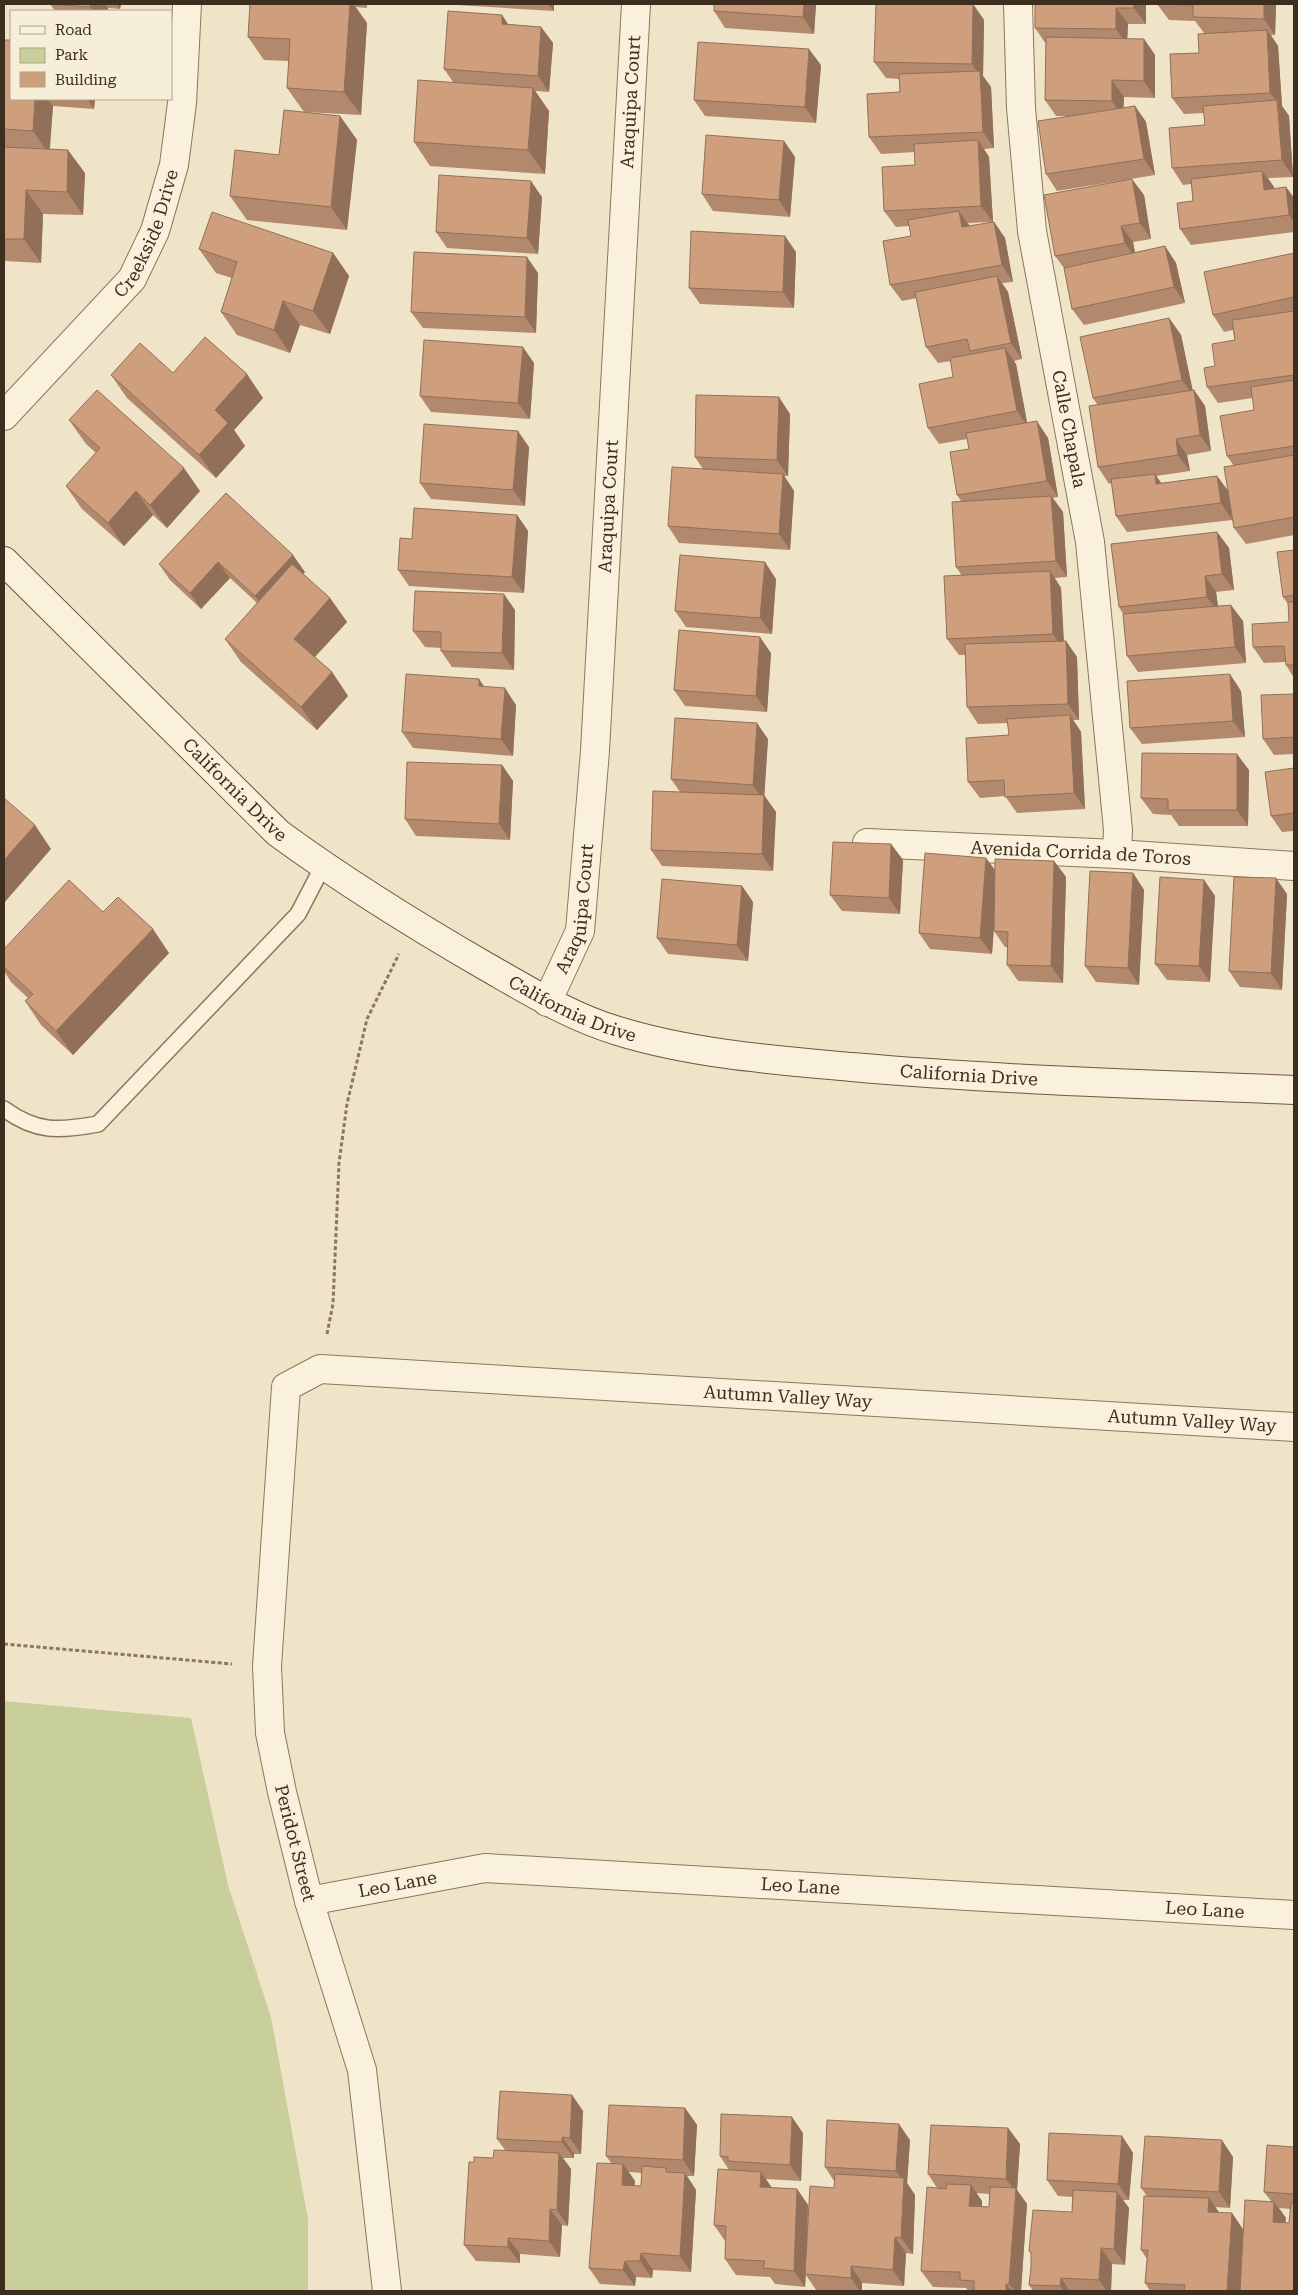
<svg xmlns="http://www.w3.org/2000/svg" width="1298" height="2295" font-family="'Roboto Serif',serif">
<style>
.green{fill:#c9cf9b}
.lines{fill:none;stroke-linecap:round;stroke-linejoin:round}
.lane-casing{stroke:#8d765c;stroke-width:18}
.street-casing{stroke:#8d765c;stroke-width:30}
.secondary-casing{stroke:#6f573f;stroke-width:30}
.path{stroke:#8d765c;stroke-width:3;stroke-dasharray:4 2.5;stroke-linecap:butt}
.lane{stroke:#faf1dc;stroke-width:15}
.street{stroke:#faf1dc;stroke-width:28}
.secondary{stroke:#faf1dc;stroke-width:28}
.wall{fill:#b2896c;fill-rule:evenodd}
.shaded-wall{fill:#916f58}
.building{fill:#cf9f7d;stroke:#916f58}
.labels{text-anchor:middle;stroke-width:4;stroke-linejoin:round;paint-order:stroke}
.street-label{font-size:18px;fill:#3d2e20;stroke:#f7eed8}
</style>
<rect width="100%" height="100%" fill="#f0e4c8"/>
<path class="green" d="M4,1701L191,1718L228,1885L271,2017L308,2219V2291H4Z"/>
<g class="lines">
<g class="lane-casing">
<path id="lane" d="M4,1109C37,1133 59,1131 98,1124L298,914L323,866"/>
</g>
<g class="street-casing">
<g id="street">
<path id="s1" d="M1018,4L1021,108L1032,231L1090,542L1118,830L1117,854"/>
<path id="s2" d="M4,416L132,279L155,231L174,165L182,103L187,4"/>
<path id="s3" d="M867,843L1117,854L1294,866"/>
<path id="s4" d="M547,1002L580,931L595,751L636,4"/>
<path id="s5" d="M309,1901L485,1868L1294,1915"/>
<path id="s6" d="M387,2291L362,2070L309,1901L282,1792L270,1733L267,1666L286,1387L320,1369L1294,1427"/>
</g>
</g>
<g class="secondary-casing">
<g id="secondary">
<path id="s7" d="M4,561L278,833C345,882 416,926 487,967C529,991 571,1017 618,1031C693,1054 774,1060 852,1067C999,1080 1147,1084 1294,1090"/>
</g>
</g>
<path class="path" d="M327,1334L333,1304L339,1163L347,1104L367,1019L399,954
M4,1644L232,1664"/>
<use href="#lane" class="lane"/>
<use href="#street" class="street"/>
<use href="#secondary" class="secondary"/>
</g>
<path class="wall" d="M50,4H121L120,9L108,8V11H55Z
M250,4H367V8L356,7L367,23L361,115L304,112L287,88L289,61L264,60L248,37Z
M440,4H554V11Z
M714,4H816L814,34L725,28L714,11Z
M973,4L984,20L983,76L991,87L994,148L984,149L989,157L993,222H994L1005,238L1013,282L1002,283L1008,292L1022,359L1014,361L1016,364L1027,423L1048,438L1058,497L1053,498L1063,512L1067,577L1055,578L1061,588L1064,641H1066L1077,657L1079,720H1073L1081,732L1085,809L1017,813L1005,796L980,798L968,782L1009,735L1008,723L978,724L967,707L965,655H959L947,639L962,576L956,567L961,501L957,495L969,449L967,439L939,444L928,428L953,377L951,361L938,363L926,347L917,298L902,301L890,285L911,236L909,226L896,227L884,211L915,165V152L881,154L869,137L900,92L899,79L886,78L874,62ZM991,222L970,226L968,223Z
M1035,4H1146V24H1128L1127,39H1144L1155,55V98L1124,97L1123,108L1135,106L1146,122L1155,175L1057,191L1046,174L1066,116H1056L1045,100L1046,44L1035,28Z
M1157,4H1276L1275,35H1271L1278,46L1282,106L1289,116L1293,177L1268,178L1274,187V189L1286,187L1294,198V232L1191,245L1180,229L1193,201L1191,184L1183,185L1172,168L1205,125L1204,113L1184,114L1172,98L1199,53L1204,33L1195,21L1169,20Z
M502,15L508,24L541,27L553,43L549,92L535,91L549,111L545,174L430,166L414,142L453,82L444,69Z
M4,40L11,99H95L94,109L53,106L50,149L85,173L83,215L43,214L41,263L4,261Z
M821,65L816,123L705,116L694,100Z
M340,116L357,140L347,230L247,220L230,196Z
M784,141L795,157L790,217L713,211L702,194Z
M1144,195L1151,239L1133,242L1135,253L1165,246L1176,263L1185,303L1084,325L1072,309L1064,268L1055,256Z
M542,197L538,254L447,248L436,232Z
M199,249L333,253L349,276L330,334L300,325L290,353L237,335L221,312L232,278L216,273Z
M796,252L794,308L700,304L689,288Z
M1294,253V535L1246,544L1234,528L1230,506L1232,520L1127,532L1116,516L1111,483L1109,484L1098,467L1097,404L1093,398L1169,318L1181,335L1192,390H1194L1205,406L1211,451L1187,455L1190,471L1156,476L1161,483L1217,476L1228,491L1234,466L1227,456L1254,410L1253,398L1218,403L1207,387L1215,366L1235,340L1233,330L1224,332L1213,315Z
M538,273L536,333L423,328L411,312Z
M534,363L530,419L431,412L420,396Z
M173,373L263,398L234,430L245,446L216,478L127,398L111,375Z
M790,414L788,476H784L794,491L790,550L679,543L668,526L703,469L695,457Z
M69,420L200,491L167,528L153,515L124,546L82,509L66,486L96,453L86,444Z
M529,447L525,506L431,499L420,483Z
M226,493L305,572L303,574L330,598L347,622L315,657L332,672L348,696L317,730L241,662L225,639L257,603L230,578L201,609L170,580L159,564Z
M517,515L528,531L524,593L409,586L398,570L412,539Z
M1217,532L1229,548L1234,590L1216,592L1218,606L1243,621L1246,663L1138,672L1127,656L1123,614L1119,607Z
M1294,550V678L1286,665L1285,662L1264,663L1253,647L1289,622L1288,604L1283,597Z
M776,579L772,634L686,627L675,611Z
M515,610L514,670L452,667L441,651V648L425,647L413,631Z
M771,653L767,712L685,706L674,690Z
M485,687L516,705L513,756L413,748L402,732Z
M1241,691L1245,737L1142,744L1130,728Z
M1294,694V754L1274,755L1263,739Z
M768,739L764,795L776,812L773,871L662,866L651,850L680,792L671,779Z
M502,765L513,781L510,840L416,836L405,819Z
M1294,768V831L1282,832L1271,816Z
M1249,770L1248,826H1179L1171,815L1153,814L1141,798Z
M891,844L903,860L900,914L842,911L830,895Z
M986,858L995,871L1054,861L1066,877L1063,983L1018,981L1007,965V947H1005L994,931V924L992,954L930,949L919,933Z
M1133,873L1144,890L1139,985L1096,982L1085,966Z
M1204,880L1215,896L1210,982L1167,980L1155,964Z
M742,886L753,902L748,961L668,954L657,938Z
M1287,894L1282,990L1240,987L1229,971Z
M103,912L169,953L73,1055L41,1025L25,1001L28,998L11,982L4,971V949Z
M572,2095L583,2111L581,2154H574V2158H563L571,2169L568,2226L562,2225L560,2257L520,2254V2263L476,2261L464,2245L474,2162L493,2158L505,2150L497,2139Z
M685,2108L697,2125L694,2176H687L696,2190L691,2272L653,2270L652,2278L636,2277L635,2286L600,2284L589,2268L612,2164L606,2156ZM629,2172L642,2173L641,2186H634L635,2181Z
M1008,2128L1020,2144L1017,2190L1027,2204L1021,2291H968L966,2288L933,2287L921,2271L937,2188L928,2174ZM976,2193L989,2194V2207L982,2206V2201Z
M803,2133L801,2181L766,2179L772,2188L797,2189L808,2205L807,2240L834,2188V2181L825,2167L910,2140L907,2183L915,2195L913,2254L906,2253L904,2286L862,2283V2291H828L816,2290L806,2275L805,2287L775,2284L770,2277L736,2275L725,2259V2241L714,2225L729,2170L720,2156Z
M1122,2136L1133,2153L1129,2200H1123L1129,2208L1125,2265L1112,2264L1111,2291H1033L1029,2285L1031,2268V2254L1029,2251L1072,2212L1073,2197L1058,2196L1047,2180Z
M1294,2147V2291H1150L1145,2283L1147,2259L1141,2250L1147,2196L1141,2188L1233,2157L1230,2208L1215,2207L1219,2213H1232L1243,2229L1271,2201L1264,2192ZM1279,2208L1291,2209L1289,2223H1285L1286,2218Z"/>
<path class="shaded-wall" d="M90,4H105L108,8V11H93L90,7Z
M117,4H121L120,9Z
M350,4H353L367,23L361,115L344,92Z
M548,4H554V11Z
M804,4H816L814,34L803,17Z
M973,4L984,20L983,76L991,87L994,148L983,132L980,76L972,64Z
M1134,4H1146V24L1134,8Z
M1264,4H1276L1275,35L1264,19Z
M1116,8L1128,24L1127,45L1116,29Z
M502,15L513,32L502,24Z
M541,27L553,43L549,92L538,76Z
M1267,30L1278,46L1282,106L1289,116L1293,177L1282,160L1278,103L1270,93Z
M1144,39L1155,55V98L1144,81Z
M809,49L821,65L816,123L805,107Z
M1112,80L1124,97L1123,118L1112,101Z
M533,88L549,111L545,174L528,150Z
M35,99H47L53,106L49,154L33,131Z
M87,99H95L94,109Z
M1135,106L1146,122L1155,175L1144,159Z
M340,116L357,140L347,230L331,207Z
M978,140L989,157L993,222L981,206Z
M784,141L795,157L790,217L779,200Z
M68,150L85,173L83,215L67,192Z
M1262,171L1274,187L1276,206L1264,190Z
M1132,179L1144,195L1151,239L1140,223Z
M531,181L542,197L538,254L527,238Z
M1286,187L1294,198V222L1289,215Z
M26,190L43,214L41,263L24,239Z
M959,211L970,227H962Z
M994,222L1005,238L1013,282L1002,265Z
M1121,226L1133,242L1136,259L1125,243Z
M785,236L796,252L794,308L783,292Z
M1165,246L1176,263L1185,303L1174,287Z
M333,253L349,276L330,334L313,311Z
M527,257L538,273L536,333L525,317Z
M997,276L1008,292L1022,359L1011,343Z
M283,301L300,325L290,353L274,330Z
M1169,318L1181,335L1194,396L1182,380Z
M523,347L534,363L530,419L518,403Z
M1005,348L1016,364L1028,427L1017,411Z
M247,374L263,398L234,430L245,446L216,478L199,455L215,410Z
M1194,390L1205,406L1211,451L1200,435Z
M779,397L790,414L788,476L777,460Z
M1037,421L1048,438L1058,497L1047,481Z
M518,431L529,447L525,506L513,490Z
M1176,439L1187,455L1190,471L1178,455Z
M184,468L200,491L167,528L150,505Z
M783,474L794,491L790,550L779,534Z
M1155,474L1166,490L1156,484Z
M1217,476L1229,492L1232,520L1221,503Z
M136,491L153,515L124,546L108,523Z
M1051,496L1063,512L1067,577L1056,561Z
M517,515L528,531L524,593L512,577Z
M1217,532L1229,548L1234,590L1222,574Z
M293,555L305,572L267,612L255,596Z
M218,562L230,578L201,609L190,593Z
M765,562L776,579L772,634L760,618Z
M1050,571L1061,588L1064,650L1053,634Z
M1205,576L1216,592L1219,613L1207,597Z
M504,594L515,610L514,670L502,653Z
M330,598L347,622L310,662L294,639Z
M1231,605L1243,621L1246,663L1235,647Z
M760,637L771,653L767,712L756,696Z
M1066,641L1077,657L1079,720L1068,704Z
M332,672L348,696L317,730L301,707Z
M1230,674L1241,691L1245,737L1233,721Z
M479,679L490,695L479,686Z
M505,688L516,705L513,756L501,739Z
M1070,715L1081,732L1085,809L1074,793Z
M757,723L768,739L764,801L753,785Z
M1237,754L1249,770L1248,826L1237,810Z
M502,765L513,781L510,840L499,824Z
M764,795L776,812L773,871L762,854Z
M35,825L51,849L4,903V860Z
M891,844L903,860L900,914L889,898Z
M986,858L998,874L992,954L980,938Z
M1054,861L1066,877L1063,983L1051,966Z
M1133,873L1144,890L1139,985L1128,968Z
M1276,878L1287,894L1282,990L1271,973Z
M1204,880L1215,896L1210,982L1199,966Z
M742,886L753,902L748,961L737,945Z
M153,929L169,953L73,1055L56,1031Z
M572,2095L583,2111L581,2154L570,2138Z
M685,2108L697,2125L694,2176L683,2160Z
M792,2117L803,2133L801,2181L790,2165Z
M899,2124L910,2140L907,2183L915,2195L913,2254L901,2238L904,2183L896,2171Z
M1008,2128L1020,2144L1017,2190L1027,2204L1021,2291H1015L1009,2284L1016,2193L1006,2179Z
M1122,2136L1133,2153L1129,2200L1118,2184Z
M562,2137L574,2154V2158L562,2142Z
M1222,2140L1233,2157L1230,2208L1219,2192Z
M559,2153L571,2169L568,2226L557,2210Z
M623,2164L635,2181L633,2202L622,2185Z
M761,2172L772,2188L760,2187Z
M685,2173L696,2190L691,2272L680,2256Z
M971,2185L982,2201L981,2222L969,2206Z
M797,2189L808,2205L805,2287L794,2271Z
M1117,2192L1129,2208L1125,2265L1114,2249Z
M1209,2198L1221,2215L1208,2212Z
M1274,2202L1286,2218L1284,2238L1273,2222Z
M550,2209L562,2225L560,2257L549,2241Z
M1232,2213L1243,2230L1240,2291H1227Z
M895,2237L906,2253L904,2286L893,2270Z
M508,2238L520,2254V2263L508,2247Z
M1101,2248L1112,2264L1111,2291H1107L1099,2280Z
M641,2253L653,2270L652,2278L640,2261Z
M625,2261L636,2277L635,2286L623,2270Z
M851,2266L862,2283V2291H860L851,2278Z
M1061,2278L1070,2291H1064L1060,2286Z
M1006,2284L1012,2291H1006Z"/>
<path class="building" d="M50,4H90V7Z
M250,4H350L344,92L287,88L290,39L248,37Z
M714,4H804L803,17L714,11Z
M876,4H973L972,64L874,62Z
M1035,4H1134V8H1116V29L1035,28Z
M1157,4H1264V19L1193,17V5Z
M448,11L502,15V24L541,27L538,76L444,69Z
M1267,30L1270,93L1172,98L1170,54L1199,53L1198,34Z
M1046,37L1144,39V81L1112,80V101L1045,100Z
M4,40H11V99H35L33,131L4,129Z
M698,42L809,49L805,107L694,100Z
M980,71L983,132L869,137L867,94L900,92L899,74Z
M418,80L533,88L528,150L414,142Z
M1277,100L1282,160L1172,168L1169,128L1205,125L1203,106Z
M1135,106L1144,159L1046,174L1038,121Z
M284,110L340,116L331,207L230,196L235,150L279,155Z
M706,135L784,141L779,200L702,194Z
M978,140L981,206L884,211L882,167L915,165L914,144Z
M4,147L68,150L67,192L26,190L24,239H4Z
M1262,171L1264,190L1286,187L1289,215L1180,229L1177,203L1193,201L1191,179Z
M439,175L531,181L527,238L436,232Z
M1132,179L1140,223L1121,226L1125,243L1055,256L1044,195Z
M959,211L962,227L994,222L1002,265L890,285L883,241L911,236L908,220Z
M212,212L333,253L313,311L283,301L274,330L221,312L237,262L199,249Z
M691,231L785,236L783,292L689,288Z
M1165,246L1174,287L1072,309L1064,268Z
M414,252L527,257L525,317L411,312Z
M1294,253V297L1213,315L1204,272Z
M997,276L1011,343L970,351L967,339L926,347L915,292Z
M1294,311V375L1207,387L1204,368L1215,366L1212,344L1235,340L1232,320Z
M1169,318L1182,380L1093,398L1080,337Z
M205,337L247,374L215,410L228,423L199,455L111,375L140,343L173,373Z
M424,340L523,347L518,403L420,396Z
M1005,348L1017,411L928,428L919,384L953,377L950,358Z
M1294,380V446L1227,456L1220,416L1254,410L1251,387Z
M97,390L184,468L150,505L136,491L108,523L66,486L100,448L69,420Z
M1194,390L1200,435L1176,439L1178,455L1098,467L1089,406Z
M696,395L779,397L777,460L695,457Z
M1037,421L1047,481L957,495L950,452L969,449L966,433Z
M424,424L518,431L513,490L420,483Z
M1294,455V517L1234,528L1224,467Z
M672,467L783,474L779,534L668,526Z
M1155,474L1156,484L1217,476L1221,503L1116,516L1111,479Z
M226,493L293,555L255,596L218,562L190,593L159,564Z
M1051,496L1056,561L956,567L952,502Z
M414,508L517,515L512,577L398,570L400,538L412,539Z
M1217,532L1222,574L1205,576L1207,597L1119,607L1111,544Z
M1294,550V595L1283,597L1277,552Z
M680,555L765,562L760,618L675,611Z
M292,564L330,598L294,639L332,672L301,707L225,639Z
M1050,571L1053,634L947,639L944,576Z
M415,591L504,594L502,653L441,651V632L413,631Z
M1288,602H1294V665H1286L1284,646L1253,647L1252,624L1289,622Z
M1231,605L1235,647L1127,656L1123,614Z
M679,630L760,637L756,696L674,690Z
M1066,641L1068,704L967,707L965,644Z
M406,674L479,679V686L505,688L501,739L402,732Z
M1230,674L1233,721L1130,728L1127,681Z
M1294,694V737L1263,739L1261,695Z
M1070,715L1074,793L1005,797L1004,780L968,782L966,738L1009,735L1007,719Z
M675,718L757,723L753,785L671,779Z
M1142,753L1237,754V810H1168V799L1141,798Z
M407,762L502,765L499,824L405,819Z
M1294,768V813L1271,816L1265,772Z
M653,791L764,795L762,854L651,850Z
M4,798L35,825L4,860Z
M833,842L891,844L889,898L830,895Z
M925,853L986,858L980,938L919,933Z
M995,859L1054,861L1051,966L1007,965L1008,932L994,931Z
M1090,871L1133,873L1128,968L1085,966Z
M1160,877L1204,880L1199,966L1155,964Z
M1234,877L1276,878L1271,973L1229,971Z
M662,879L742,886L737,945L657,938Z
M69,880L103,912L118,897L153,929L56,1031L25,1001L33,994L4,967V949Z
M500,2091L572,2095L570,2138L562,2137V2142L497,2139Z
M609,2105L685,2108L683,2160L606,2156Z
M721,2114L792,2117L790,2165L728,2161V2157L720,2156Z
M827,2120L899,2124L896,2171L825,2167Z
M931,2125L1008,2128L1006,2179L928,2174Z
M1049,2133L1122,2136L1118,2184L1047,2180Z
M1145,2136L1222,2140L1219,2192L1141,2188Z
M1267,2145L1294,2147V2194L1264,2192Z
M494,2150L559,2153L557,2210L550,2209L549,2241L508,2238V2247L464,2245L469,2162H474V2157L493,2158Z
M597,2163L623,2164L622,2185L641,2186L642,2166L666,2168V2172L685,2173L680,2256L641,2253L640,2261H625L623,2270L589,2268Z
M718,2169L761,2172L760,2187L797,2189L794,2271L763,2268L765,2261L725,2259L726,2226L714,2225Z
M835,2174L904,2178L901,2238L895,2237L893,2270L851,2266V2278L805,2274L810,2186L834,2188Z
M947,2184L971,2185L969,2206L989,2207L990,2187L1016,2188L1009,2284H1006V2291H974V2281L960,2280V2272L921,2271L927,2187L946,2189Z
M1073,2190L1117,2192L1114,2249L1101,2248L1099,2280L1061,2278L1060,2286L1029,2285L1031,2268V2252L1029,2251L1033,2210L1072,2212Z
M1144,2196L1209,2198L1208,2212L1232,2213L1227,2291H1184L1185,2285L1145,2283L1148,2250H1141Z
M1245,2200L1274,2202L1273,2222L1289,2223L1291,2203H1294V2291H1240Z"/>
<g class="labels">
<g class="street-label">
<text dy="6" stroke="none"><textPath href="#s4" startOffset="909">Araquipa Court</textPath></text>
<text dy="6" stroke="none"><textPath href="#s2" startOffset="235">Creekside Drive</textPath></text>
<text dy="6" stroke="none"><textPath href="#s1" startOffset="429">Calle Chapala</textPath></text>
<text dy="6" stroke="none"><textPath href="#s4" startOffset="504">Araquipa Court</textPath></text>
<text dy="6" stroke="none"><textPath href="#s7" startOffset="325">California Drive</textPath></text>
<text dy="6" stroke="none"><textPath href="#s3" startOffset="214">Avenida Corrida de Toros</textPath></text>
<text dy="6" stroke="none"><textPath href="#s4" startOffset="99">Araquipa Court</textPath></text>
<text dy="6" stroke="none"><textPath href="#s7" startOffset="730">California Drive</textPath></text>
<text dy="6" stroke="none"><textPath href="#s7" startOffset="1135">California Drive</textPath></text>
<text dy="6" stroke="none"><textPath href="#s6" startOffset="1426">Autumn Valley Way</textPath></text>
<text dy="6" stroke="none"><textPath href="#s6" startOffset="1831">Autumn Valley Way</textPath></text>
<text transform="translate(295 1843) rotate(76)" y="6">Peridot Street</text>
<text dy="6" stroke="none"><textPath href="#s5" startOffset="90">Leo Lane</textPath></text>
<text dy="6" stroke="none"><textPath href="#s5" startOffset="495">Leo Lane</textPath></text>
<text dy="6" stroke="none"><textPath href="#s5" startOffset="900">Leo Lane</textPath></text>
</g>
</g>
<rect width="1298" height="2295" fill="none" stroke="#3d2e20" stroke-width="10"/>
<rect x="10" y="10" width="162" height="90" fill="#f7eed8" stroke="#ada18e"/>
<rect x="20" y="26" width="25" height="8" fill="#faf1dc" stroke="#ada18e"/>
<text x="55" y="35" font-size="15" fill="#3d2e20">Road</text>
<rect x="20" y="48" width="25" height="15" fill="#c9cf9b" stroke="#ada18e"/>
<text x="55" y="60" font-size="15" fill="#3d2e20">Park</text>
<rect x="20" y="72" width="25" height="15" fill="#cf9f7d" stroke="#ada18e"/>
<text x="55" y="85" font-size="15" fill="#3d2e20">Building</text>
</svg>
